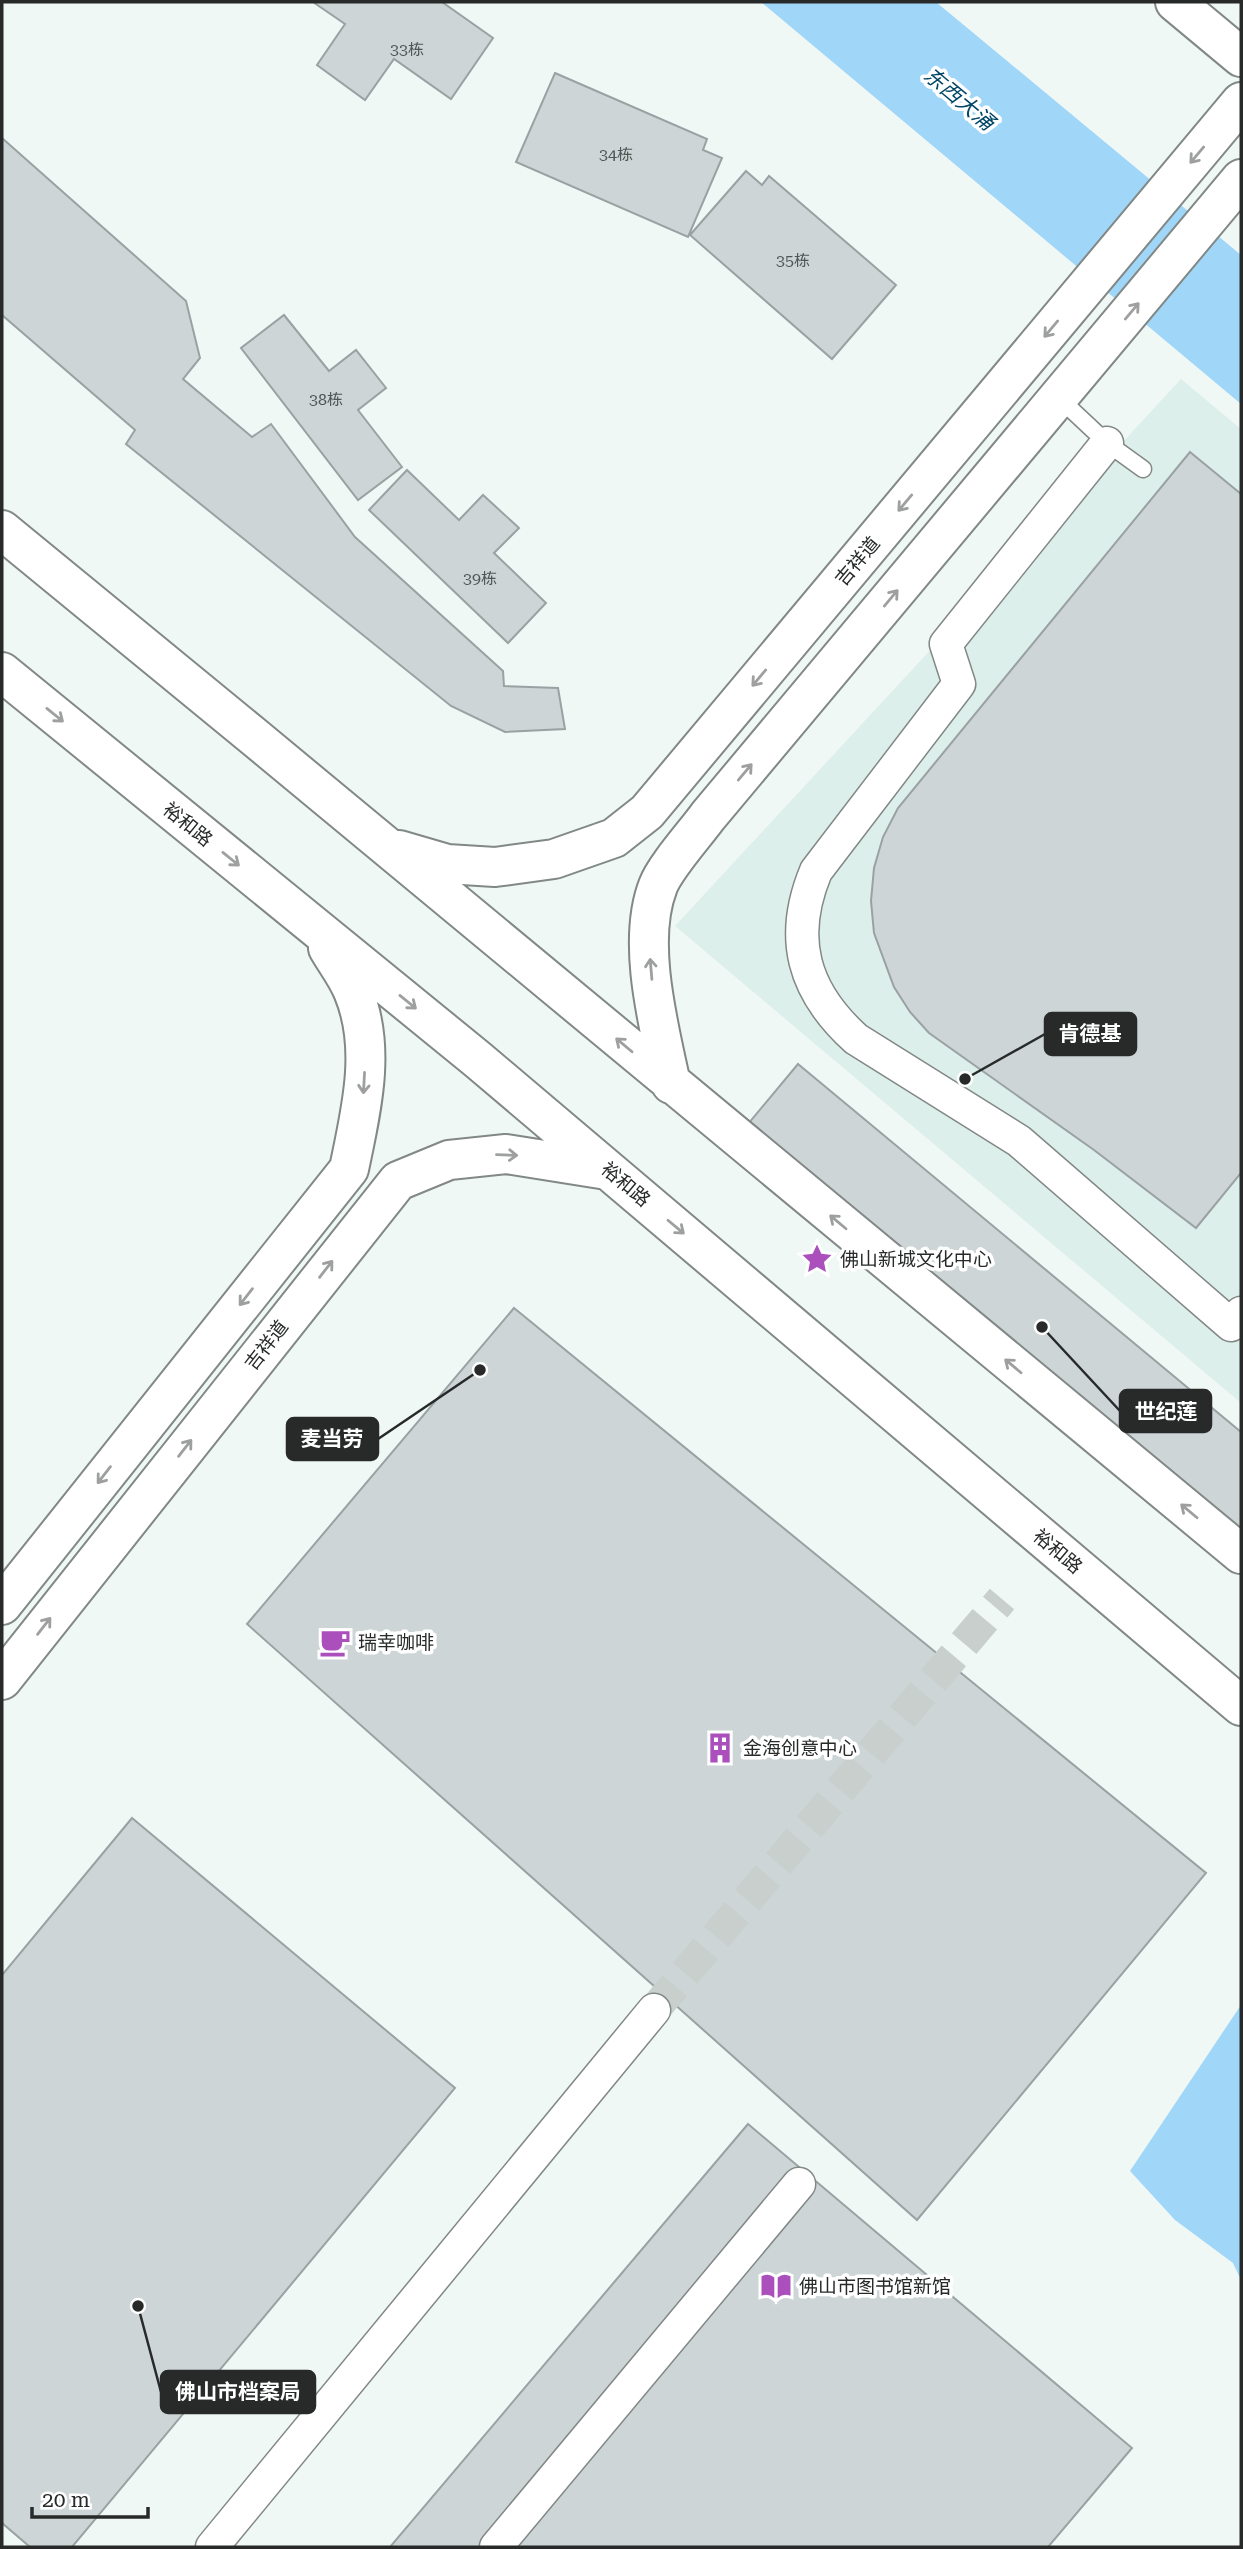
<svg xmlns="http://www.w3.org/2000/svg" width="1243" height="2549" font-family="'Roboto Serif','Noto Sans SC',serif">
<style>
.built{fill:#ddefea}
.water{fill:#a0d6f8}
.building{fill:#cdd5d6;stroke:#99a1a2;stroke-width:2}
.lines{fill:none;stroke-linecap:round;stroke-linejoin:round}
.street-tunnel{stroke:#c8cfcd;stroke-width:32;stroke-dasharray:32 16;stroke-linecap:butt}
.lane-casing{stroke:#818886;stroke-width:19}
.street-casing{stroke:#818886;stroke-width:35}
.secondary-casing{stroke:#818886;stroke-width:42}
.lane{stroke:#fff;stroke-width:16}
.street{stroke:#fff;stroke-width:32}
.secondary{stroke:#fff;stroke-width:38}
.oneway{stroke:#9e9f9f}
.labels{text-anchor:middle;stroke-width:7;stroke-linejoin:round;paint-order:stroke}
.number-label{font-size:16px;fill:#505554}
.street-label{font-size:19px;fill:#272a29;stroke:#fff}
.poi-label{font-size:19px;fill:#272a29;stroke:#fff;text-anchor:start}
.water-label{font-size:21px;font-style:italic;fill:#004768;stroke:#fff}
.leader{fill:none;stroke:#272a29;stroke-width:2.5}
.callout-dot{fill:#272a29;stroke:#fff;stroke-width:2.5}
.callout{fill:#272a29;stroke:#272a29;stroke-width:2.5}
.callout-label{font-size:21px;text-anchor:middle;font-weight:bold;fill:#fff}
</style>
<rect width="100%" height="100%" fill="#f0f8f6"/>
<path class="built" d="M1181,379L1241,429V1403L675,926Z"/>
<path class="water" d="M761,2H936L1241,255V404Z
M1241,2005V2280L1233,2263L1175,2220L1130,2171Z"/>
<path class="building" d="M313,2H442L493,38L451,99L394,59L365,100L317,65L345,24Z
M555,73L707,139L703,150L722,158L688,237L516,162Z
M2,138L186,301L200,358L183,379L252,437L271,424L355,537L503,671L504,686L558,688L565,729L505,732L451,706L126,444L135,430L2,315Z
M746,171L762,185L769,176L896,285L832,359L690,235Z
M284,315L329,371L356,350L386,388L358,410L402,467L358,500L241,348Z
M1190,452L1241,494V1173L1196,1228L1094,1150L929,1033L910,1012L894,987L874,933L871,901L874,868L883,837L898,808Z
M407,470L459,520L483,495L519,528L494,553L546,603L508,643L369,510Z
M798,1064L1241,1432V1554L738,1136Z
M514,1308L1206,1873L917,2220L247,1624Z
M132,1818L455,2088L72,2547H30L2,2523V1975Z
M748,2124L1132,2448L1048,2547H390Z"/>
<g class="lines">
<path class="street-tunnel" d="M654,2010L1002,1599"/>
<g class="lane-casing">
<path id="lane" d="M1059,398L1107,443L1143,469"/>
</g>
<g class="street-casing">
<path id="street" d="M1107,443L946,644L959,684L816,871C788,938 803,991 856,1039L1019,1141L1231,1325L1241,1313
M212,2547L654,2010
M496,2547L799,2184"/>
</g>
<g class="secondary-casing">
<path id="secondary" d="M1175,2L1241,57
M2,530C417,869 828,1213 1241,1554
M2,672L477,1059L1241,1706
M399,850L447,864L495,867L554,859L614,838L647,812L1241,102
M671,1084C659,1027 636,942 658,886C665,867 695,834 708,816L1241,179
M2,1605L349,1169C361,1111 377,1048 353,991C347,976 336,962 328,948
M2,1680L398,1181L449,1160L506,1154L607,1170"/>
</g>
<use href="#lane" class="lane"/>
<use href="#street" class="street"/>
<use href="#secondary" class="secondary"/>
</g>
<defs><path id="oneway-shaft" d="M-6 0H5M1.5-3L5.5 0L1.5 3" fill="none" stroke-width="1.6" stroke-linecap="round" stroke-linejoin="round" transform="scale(1.75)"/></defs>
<g class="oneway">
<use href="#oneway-shaft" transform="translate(1197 155) rotate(130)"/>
<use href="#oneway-shaft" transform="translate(1132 311) rotate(-50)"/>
<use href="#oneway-shaft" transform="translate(1051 329) rotate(130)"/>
<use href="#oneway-shaft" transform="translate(905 503) rotate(130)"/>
<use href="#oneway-shaft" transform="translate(891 598) rotate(-50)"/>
<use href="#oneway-shaft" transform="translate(759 678) rotate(130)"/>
<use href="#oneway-shaft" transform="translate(55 715) rotate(39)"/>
<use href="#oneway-shaft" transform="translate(745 772) rotate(-50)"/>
<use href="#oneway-shaft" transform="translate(231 859) rotate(39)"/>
<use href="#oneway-shaft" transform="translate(651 969) rotate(-95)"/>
<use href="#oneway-shaft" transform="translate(408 1002) rotate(39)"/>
<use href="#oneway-shaft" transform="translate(624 1045) rotate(-140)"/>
<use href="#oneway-shaft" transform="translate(364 1083) rotate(93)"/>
<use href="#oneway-shaft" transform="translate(507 1155) rotate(2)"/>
<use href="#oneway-shaft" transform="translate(838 1222) rotate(-140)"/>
<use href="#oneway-shaft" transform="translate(676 1227) rotate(40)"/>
<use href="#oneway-shaft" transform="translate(326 1269) rotate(-52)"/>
<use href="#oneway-shaft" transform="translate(246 1297) rotate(128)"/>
<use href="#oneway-shaft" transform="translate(1013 1366) rotate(-140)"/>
<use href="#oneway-shaft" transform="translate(185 1448) rotate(-52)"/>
<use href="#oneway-shaft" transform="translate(104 1475) rotate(128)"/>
<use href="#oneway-shaft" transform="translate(1189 1511) rotate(-140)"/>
<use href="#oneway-shaft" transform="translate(44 1626) rotate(-52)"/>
</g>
<defs>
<g id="sight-bare" transform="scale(2.415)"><path d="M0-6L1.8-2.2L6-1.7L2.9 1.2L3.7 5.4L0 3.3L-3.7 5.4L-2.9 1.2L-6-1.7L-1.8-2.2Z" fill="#aa4fbb" stroke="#fff" stroke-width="2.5" paint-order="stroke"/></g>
<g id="cafe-bare" transform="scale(2.415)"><path d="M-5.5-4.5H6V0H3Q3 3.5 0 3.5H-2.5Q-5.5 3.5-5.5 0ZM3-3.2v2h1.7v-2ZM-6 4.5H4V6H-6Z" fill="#aa4fbb" stroke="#fff" stroke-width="2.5" paint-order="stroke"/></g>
<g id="building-bare" transform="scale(2.415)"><path d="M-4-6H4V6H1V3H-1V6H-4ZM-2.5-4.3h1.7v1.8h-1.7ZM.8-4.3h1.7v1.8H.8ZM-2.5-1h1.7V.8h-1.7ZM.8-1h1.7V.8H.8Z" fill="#aa4fbb" stroke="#fff" stroke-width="2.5" paint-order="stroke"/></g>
<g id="library-bare" transform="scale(2.415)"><path d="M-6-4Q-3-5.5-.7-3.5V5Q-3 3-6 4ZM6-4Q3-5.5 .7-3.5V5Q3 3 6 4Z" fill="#aa4fbb" stroke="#fff" stroke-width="2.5" paint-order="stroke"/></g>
</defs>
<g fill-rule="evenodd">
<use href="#sight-bare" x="817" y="1259"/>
<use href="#cafe-bare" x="335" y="1642"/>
<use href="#building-bare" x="720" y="1748"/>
<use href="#library-bare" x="776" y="2286"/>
</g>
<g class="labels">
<g class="number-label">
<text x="407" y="55">33栋</text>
<text x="616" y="160">34栋</text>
<text x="793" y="266">35栋</text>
<text x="326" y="405">38栋</text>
<text x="480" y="584">39栋</text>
</g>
<g class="street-label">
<text transform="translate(857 561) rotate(-50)" y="7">吉祥道</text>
<text transform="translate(188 824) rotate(39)" y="7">裕和路</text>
<text transform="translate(626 1184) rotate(40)" y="7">裕和路</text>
<text transform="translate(266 1345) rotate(-52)" y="7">吉祥道</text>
<text transform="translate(1058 1551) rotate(40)" y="7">裕和路</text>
</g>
<g class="poi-label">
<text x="840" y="1266">佛山新城文化中心</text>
<text x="358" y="1649">瑞幸咖啡</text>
<text x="743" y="1755">金海创意中心</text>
<text x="799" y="2293">佛山市图书馆新馆</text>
</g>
<g class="water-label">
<text transform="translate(959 99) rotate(40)" y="7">东西大涌</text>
</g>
</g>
<path class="leader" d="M965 1079L1045 1034M1042 1327L1120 1411M480 1370L378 1439M138 2306L161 2392"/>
<g class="callout-dot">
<circle cx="965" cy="1079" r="7"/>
<circle cx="1042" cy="1327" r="7"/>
<circle cx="480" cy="1370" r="7"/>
<circle cx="138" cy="2306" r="7"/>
</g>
<g class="callout">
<rect x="1045" y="1013" width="91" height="42" rx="7"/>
<rect x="1120" y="1390" width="91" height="42" rx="7"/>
<rect x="287" y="1418" width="91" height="42" rx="7"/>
<rect x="161" y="2371" width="154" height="42" rx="7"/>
</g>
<g class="callout-label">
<text x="1090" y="1041">肯德基</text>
<text x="1166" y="1419">世纪莲</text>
<text x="332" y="1446">麦当劳</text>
<text x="238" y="2399">佛山市档案局</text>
</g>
<rect width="1243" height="2549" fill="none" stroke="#272a29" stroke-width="7"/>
<path d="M32 2507v10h116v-10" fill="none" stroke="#272a29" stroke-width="3.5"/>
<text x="42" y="2507" font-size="21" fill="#272a29" stroke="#ffffff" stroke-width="5" paint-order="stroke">20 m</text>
</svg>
